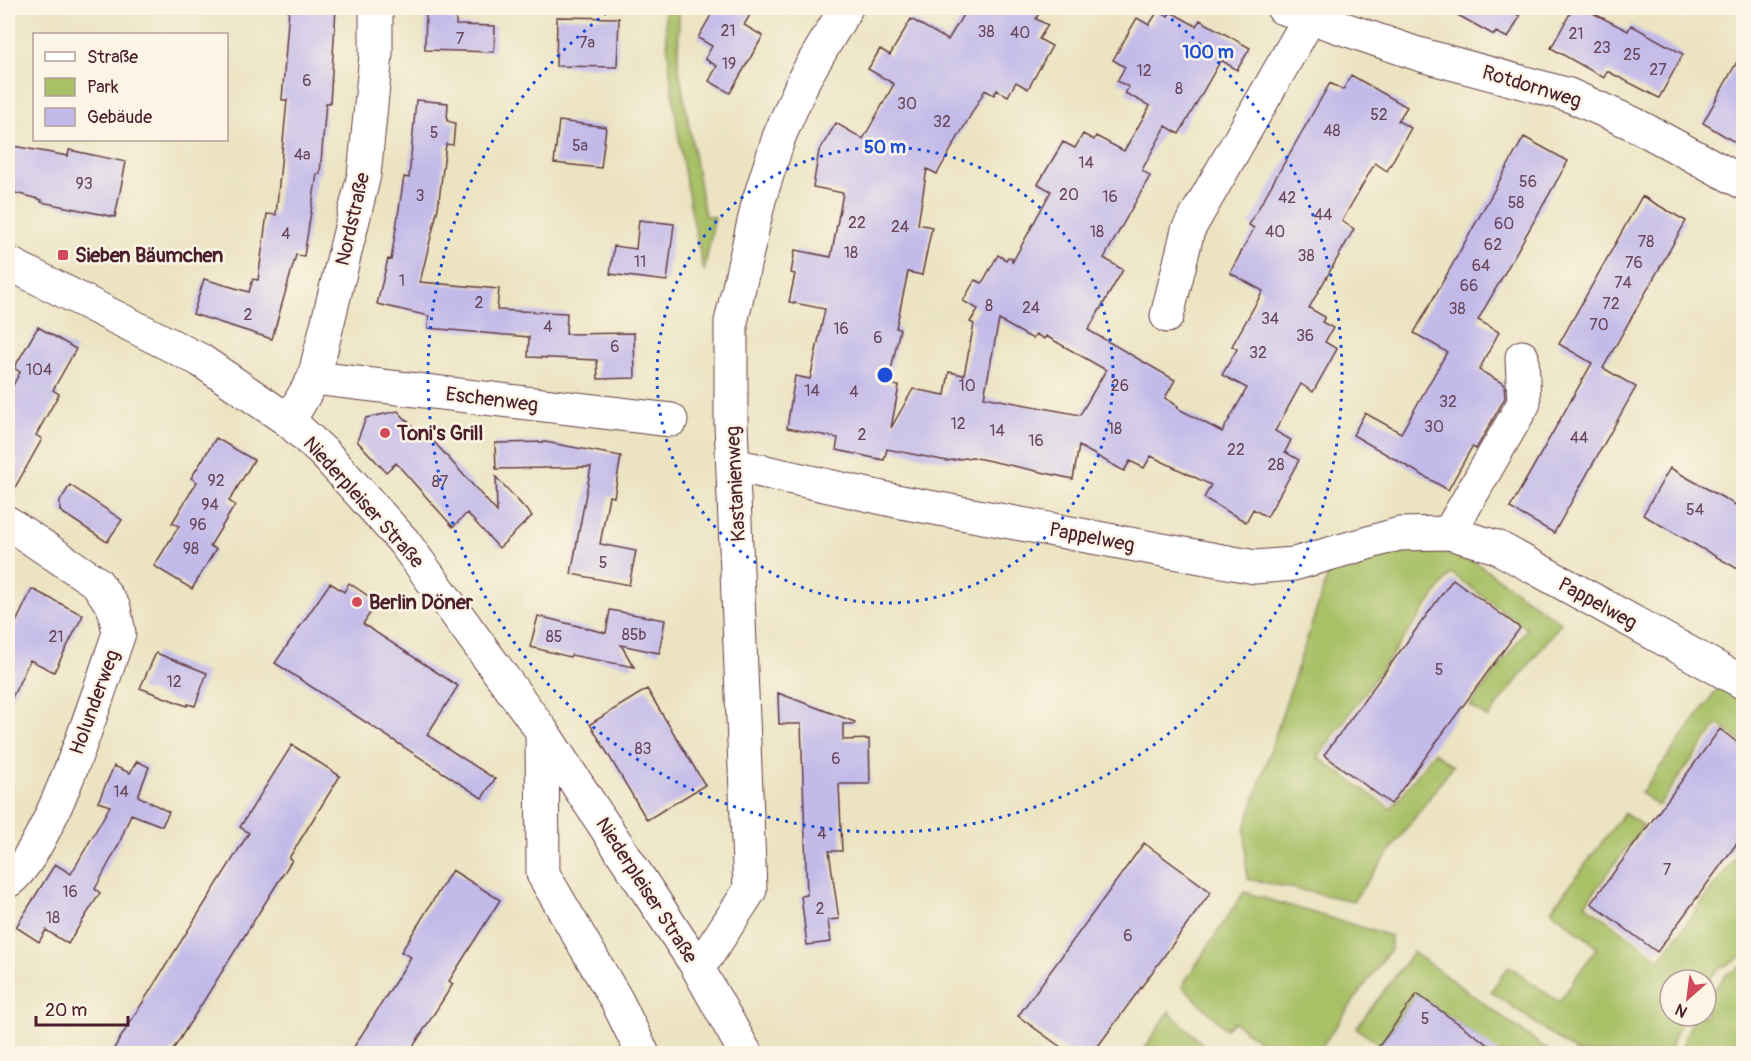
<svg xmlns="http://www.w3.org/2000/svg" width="1751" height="1061" font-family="Pangolin,sans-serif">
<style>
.green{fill:#a8c066;stroke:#797048;stroke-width:1.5}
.building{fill:#c2bae9;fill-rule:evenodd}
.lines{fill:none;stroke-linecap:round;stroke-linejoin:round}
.street-casing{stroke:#623c42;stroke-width:35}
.street{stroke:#fff;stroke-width:33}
.ring{fill:none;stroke:#1d4ed8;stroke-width:3;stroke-dasharray:3 6}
.poi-dot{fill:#d1495b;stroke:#fcf5e5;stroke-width:2}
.labels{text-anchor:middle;stroke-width:5;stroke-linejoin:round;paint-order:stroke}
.number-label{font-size:16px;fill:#68465a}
.street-label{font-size:20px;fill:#4a1f2b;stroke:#fcf5e5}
.poi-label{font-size:20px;font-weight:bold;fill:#4a1f2b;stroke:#fcf5e5;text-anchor:start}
.centre{fill:#1d4ed8;stroke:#fcf5e5;stroke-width:3}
.ring-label{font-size:18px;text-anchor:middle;font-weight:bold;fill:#1d4ed8;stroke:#fcf5e5;stroke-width:5;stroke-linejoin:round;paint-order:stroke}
</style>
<rect width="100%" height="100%" fill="#fcf5e5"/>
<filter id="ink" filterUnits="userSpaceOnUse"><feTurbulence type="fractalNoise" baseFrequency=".0167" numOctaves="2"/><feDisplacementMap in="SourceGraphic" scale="12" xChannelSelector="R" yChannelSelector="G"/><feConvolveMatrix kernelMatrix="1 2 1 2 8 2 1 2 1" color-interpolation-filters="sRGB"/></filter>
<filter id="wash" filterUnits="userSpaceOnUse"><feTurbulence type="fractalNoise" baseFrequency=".008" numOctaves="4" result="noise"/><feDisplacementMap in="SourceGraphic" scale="24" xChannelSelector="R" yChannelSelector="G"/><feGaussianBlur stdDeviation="1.35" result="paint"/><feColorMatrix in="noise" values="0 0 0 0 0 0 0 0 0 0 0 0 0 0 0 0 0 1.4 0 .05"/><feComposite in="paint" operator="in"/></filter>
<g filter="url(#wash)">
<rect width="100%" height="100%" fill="#ebe3c1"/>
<path class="green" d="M664,8H679L678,64L705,216L715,217L704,271C684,184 671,97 664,8Z
M1402,539L1469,558L1561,623L1488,718L1470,706L1527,629L1451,573L1318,757L1391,809L1434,752L1453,766L1353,901L1247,879L1245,828L1333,559Z
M1719,687L1743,701V743L1718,724L1658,806L1641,793Z
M1624,813L1643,826L1585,904L1660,959L1743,847V956L1720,968L1706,982V980H1670V1016H1683L1668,1053H1577L1491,991L1509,966L1559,1002L1597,947L1551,910Z
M1244,892L1391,936V948L1317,1053H1274L1234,1022L1226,1029L1182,986Z
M1413,952L1552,1053H1476L1484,1042L1417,994L1380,1045L1356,1028Z
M1743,966V1053H1679L1694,1016H1706V999L1727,974Z
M1169,1011V1012L1212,1053H1142Z"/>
<g id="blocks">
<path class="building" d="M289,8H336L330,103H326L320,174H317L304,256L296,255L272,339L193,314L204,279L249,292L253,279L258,280L267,214L276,215L287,100H282Z
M426,8H456V25L495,26L494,52L425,50Z
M715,8H754L744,25L763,36L730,93L709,81L717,66L705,59L712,46L698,38Z
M967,8H1042L1036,19L1048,25L1039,39L1052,46L1028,89L1016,82L1008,96L997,90L994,95L985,90L937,174L927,169L918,224L932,227L922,275L908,272L896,328L900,329L888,384L899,386L891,428L913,389L945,395L949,372L964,375L974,324L970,322L978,309L963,301L975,280L982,283L998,255L1006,260L1008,257L1012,258V263L1051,191L1038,184L1063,142L1075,148L1083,134L1094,140L1096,136L1124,151L1150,106L1125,93L1129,87L1117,81L1125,67L1113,60L1137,18L1149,25L1158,11L1168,16L1171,12L1196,26L1200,20L1250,48L1237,70L1221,60L1179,134L1166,126L1142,170L1150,176L1104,258L1123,270L1088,330L1175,380L1165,398L1178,406L1177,408L1222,432L1247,388L1222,375L1237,349L1232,346L1263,291L1230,273L1254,228L1249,225L1275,179L1330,83L1343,90L1351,75L1407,107L1398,121L1411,128L1387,171L1375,163L1342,221L1354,229L1309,308L1325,317L1322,322L1333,328L1325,342L1337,349L1313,392L1301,384L1275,431L1291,440L1285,452L1299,460L1267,517L1253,509L1246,522L1204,498L1211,485L1151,456L1144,468L1130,461L1124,471L1079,446L1073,479L972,457L947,461L887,449L884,460L836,450L838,438L787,428L795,376L810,379L825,309L789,302L795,274L791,273L795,250L831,257L843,193L813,187L819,151L836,123L863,139L894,84L868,69L880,49L890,55L911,19L948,40ZM999,320L1033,339L1036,334L1044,339L1046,336L1106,370L1080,415L984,397Z
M1445,8H1512L1510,11L1520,16L1508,38L1496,32L1494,35Z
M1573,8H1583L1628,31L1631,25L1683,54L1659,98L1607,71L1604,78L1551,48Z
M557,17L619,18L617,67L556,66Z
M1743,51V147L1703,123Z
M416,100L448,103L447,121L455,123L453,145L446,144L438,208L420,282L499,289L497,310L567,313L566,334L634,333L635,378L598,379L597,360L528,357L529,337L428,328L429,316L377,304L388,259L391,260L404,177L409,178Z
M559,121L606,127L601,168L554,163Z
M1524,137L1568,161L1478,320L1499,332L1479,370L1504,384L1505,398L1476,449L1472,447L1448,490L1353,435L1365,413L1401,433L1447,352L1414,333Z
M8,145L68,156L69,150L126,162L115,217L41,202L42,200L8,191Z
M1642,196L1686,221L1603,368L1636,387L1554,533L1510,508L1592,363L1559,344Z
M639,220L674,224L667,281L610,274L614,246L636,249Z
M38,327L76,349L53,390L59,394L36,435L42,439L8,500V395L20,372L14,368Z
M398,411L421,436L426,433L497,512L496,477L532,516L499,548L467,513L453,527L396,463L386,472L357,441L366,418Z
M216,438L254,460L229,501L235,505L210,546L216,549L192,589L154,566L179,526L172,523L197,482L191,478Z
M545,442L621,456L614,497L609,496L600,544L636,551L629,585L571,574L591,467L496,469L495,443Z
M1670,468L1743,509V572L1643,515Z
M70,485L122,520L107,542L60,511V501Z
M1453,579L1520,628L1391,804L1324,755Z
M330,583L344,592L349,583L377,602L363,624L458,686L427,735L495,779L482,798L275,663Z
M32,589L83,615L54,672L30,660L8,706V639Z
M610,610L665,620L659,653L621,645L634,667L571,655L570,657L530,647L538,616L606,633Z
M156,653L207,673L195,706L188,704L187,706L140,688Z
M647,689L705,785L647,820L590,724Z
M778,693L855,722L854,724H843V740L869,739L870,784H839L842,851H829L839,919L828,920L831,942L807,945L801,896L807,895L801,724H779Z
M1720,729L1743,747V835L1657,952L1591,903Z
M292,745L340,776L289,858L292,860L171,1053H111L249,833L240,827Z
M137,761L149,767L138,796L169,812L162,826L131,814L119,844L95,889L100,893L68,944L46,930L39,942L16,927L55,864L71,874L110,806L98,802L114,766L130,773Z
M1144,843L1211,892L1093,1053H1069L1018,1016Z
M452,870L500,900L449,981L453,984L409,1053H350L411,957L401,952Z
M1417,994L1500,1053H1374Z"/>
</g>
</g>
<g filter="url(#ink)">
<use href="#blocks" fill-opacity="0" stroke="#623c42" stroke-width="1.5"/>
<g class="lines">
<g class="street-casing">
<path id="street" d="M1283,8L1418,54L1569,95L1634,124L1744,183
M8,263L200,360L289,421L325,454L404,542L542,731L695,963L746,1054
M1167,316L1188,230L1309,19
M314,378L671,420
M289,421L314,378L364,175L376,55V8
M734,465L896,501L1255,567L1294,564L1399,534L1449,533L1497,547L1744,683
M8,523L97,583L114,608L119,633C101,685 48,855 8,881
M1449,533L1524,403L1522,357
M542,731L543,874L617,1001L643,1054
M695,963L707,956L750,890L731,424V322L759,200L779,137L805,77L846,8"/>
</g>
<use href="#street" class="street"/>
</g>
</g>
<g class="ring">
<circle cx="885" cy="375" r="228"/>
<path d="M1157 8A457 457 0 1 1 613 8"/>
</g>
<g class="poi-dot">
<rect x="57" y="249" width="12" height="12" rx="3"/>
<circle cx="385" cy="433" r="6"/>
<circle cx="357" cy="602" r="6"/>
</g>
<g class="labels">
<g class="number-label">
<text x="728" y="36">21</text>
<text x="986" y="37">38</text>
<text x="1020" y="38">40</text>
<text x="1576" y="39">21</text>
<text x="460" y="44">7</text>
<text x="587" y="48">7a</text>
<text x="1602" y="53">23</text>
<text x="1632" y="60">25</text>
<text x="729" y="69">19</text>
<text x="1658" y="75">27</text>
<text x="1144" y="76">12</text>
<text x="307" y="86">6</text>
<text x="1179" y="94">8</text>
<text x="907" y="109">30</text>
<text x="1379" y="120">52</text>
<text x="942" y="127">32</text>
<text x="1332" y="136">48</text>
<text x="434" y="138">5</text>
<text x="580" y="151">5a</text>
<text x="302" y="160">4a</text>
<text x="1086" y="168">14</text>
<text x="1528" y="187">56</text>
<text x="84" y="189">93</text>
<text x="1069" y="200">20</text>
<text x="420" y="201">3</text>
<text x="1110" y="202">16</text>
<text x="1287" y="203">42</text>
<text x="1516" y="208">58</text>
<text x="1323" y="220">44</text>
<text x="857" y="228">22</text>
<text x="1504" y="229">60</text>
<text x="900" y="232">24</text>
<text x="1097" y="237">18</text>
<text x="1275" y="237">40</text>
<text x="286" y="239">4</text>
<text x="1646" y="247">78</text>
<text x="1493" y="250">62</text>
<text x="851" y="258">18</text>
<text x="1306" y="261">38</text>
<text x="640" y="267">11</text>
<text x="1634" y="268">76</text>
<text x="1481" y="271">64</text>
<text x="402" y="286">1</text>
<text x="1623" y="288">74</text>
<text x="1469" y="291">66</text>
<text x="479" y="308">2</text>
<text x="1611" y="309">72</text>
<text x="989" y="311">8</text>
<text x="1031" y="313">24</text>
<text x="1457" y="314">38</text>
<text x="248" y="320">2</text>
<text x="1270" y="324">34</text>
<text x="1599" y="330">70</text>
<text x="548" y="332">4</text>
<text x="841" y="334">16</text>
<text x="1305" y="341">36</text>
<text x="878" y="343">6</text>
<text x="615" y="352">6</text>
<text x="1258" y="358">32</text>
<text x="39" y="375">104</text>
<text x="967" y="391">10</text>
<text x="1120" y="391">26</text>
<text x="812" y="396">14</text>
<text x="854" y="397">4</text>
<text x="1448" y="407">32</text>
<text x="958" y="429">12</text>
<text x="1434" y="432">30</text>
<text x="1115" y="434">18</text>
<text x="997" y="436">14</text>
<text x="862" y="440">2</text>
<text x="1579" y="443">44</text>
<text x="1036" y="446">16</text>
<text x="1236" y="455">22</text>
<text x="1276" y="470">28</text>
<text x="216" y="486">92</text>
<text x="440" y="487">87</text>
<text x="210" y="510">94</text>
<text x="1695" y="515">54</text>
<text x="198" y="530">96</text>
<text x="191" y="554">98</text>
<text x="603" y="568">5</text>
<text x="634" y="640">85b</text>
<text x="56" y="642">21</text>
<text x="554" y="642">85</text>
<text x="1439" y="675">5</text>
<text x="174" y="687">12</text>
<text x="643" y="754">83</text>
<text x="836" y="764">6</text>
<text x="121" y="797">14</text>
<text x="822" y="839">4</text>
<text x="1667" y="875">7</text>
<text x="70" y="897">16</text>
<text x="820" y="914">2</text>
<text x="53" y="923">18</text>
<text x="1128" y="941">6</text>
<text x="1425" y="1024">5</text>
</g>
<g class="street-label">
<text transform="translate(1532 86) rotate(17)" y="7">Rotdornweg</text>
<text transform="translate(352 219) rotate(-77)" y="7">Nordstraße</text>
<text transform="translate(492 399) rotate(7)" y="7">Eschenweg</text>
<text transform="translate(735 484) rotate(-93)" y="7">Kastanienweg</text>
<text transform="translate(364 502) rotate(48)" y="7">Niederpleiser Straße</text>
<text transform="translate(1092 537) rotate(11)" y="7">Pappelweg</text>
<text transform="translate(1598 603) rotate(29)" y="7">Pappelweg</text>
<text transform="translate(94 702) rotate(-70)" y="7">Holunderweg</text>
<text transform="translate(647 890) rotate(57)" y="7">Niederpleiser Straße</text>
</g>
<g class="poi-label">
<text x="75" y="262">Sieben Bäumchen</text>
<text x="397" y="440">Toni's Grill</text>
<text x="369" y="609">Berlin Döner</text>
</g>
</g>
<circle cx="885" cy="375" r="9" class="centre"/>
<g class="ring-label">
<text x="1208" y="58">100 m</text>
<text x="885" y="153">50 m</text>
</g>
<rect width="1751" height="1061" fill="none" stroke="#fcf5e5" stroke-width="30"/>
<rect x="33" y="33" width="195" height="108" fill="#fcf5e5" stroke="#b59f9b" stroke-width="1.5"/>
<rect x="45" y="52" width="30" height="9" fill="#ffffff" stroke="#b59f9b" stroke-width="1.5"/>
<text x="87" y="63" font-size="18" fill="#4a1f2b">Straße</text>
<rect x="45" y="78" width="30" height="18" fill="#a8c066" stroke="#b59f9b" stroke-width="1.5"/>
<text x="87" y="93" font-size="18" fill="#4a1f2b">Park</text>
<rect x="45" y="108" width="30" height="18" fill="#c2bae9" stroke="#b59f9b" stroke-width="1.5"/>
<text x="87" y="123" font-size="18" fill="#4a1f2b">Gebäude</text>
<g transform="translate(1688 998) rotate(208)"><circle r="28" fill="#fcf5e5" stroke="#b59f9b" stroke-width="1.5"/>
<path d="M0-4.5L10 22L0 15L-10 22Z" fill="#d1495b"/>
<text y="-9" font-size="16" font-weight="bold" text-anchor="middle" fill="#4a1f2b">N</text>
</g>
<path d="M36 1016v9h92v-9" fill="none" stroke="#4a1f2b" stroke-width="3"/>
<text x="45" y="1016" font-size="18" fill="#4a1f2b" stroke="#fcf5e5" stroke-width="4.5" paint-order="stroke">20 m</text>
</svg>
